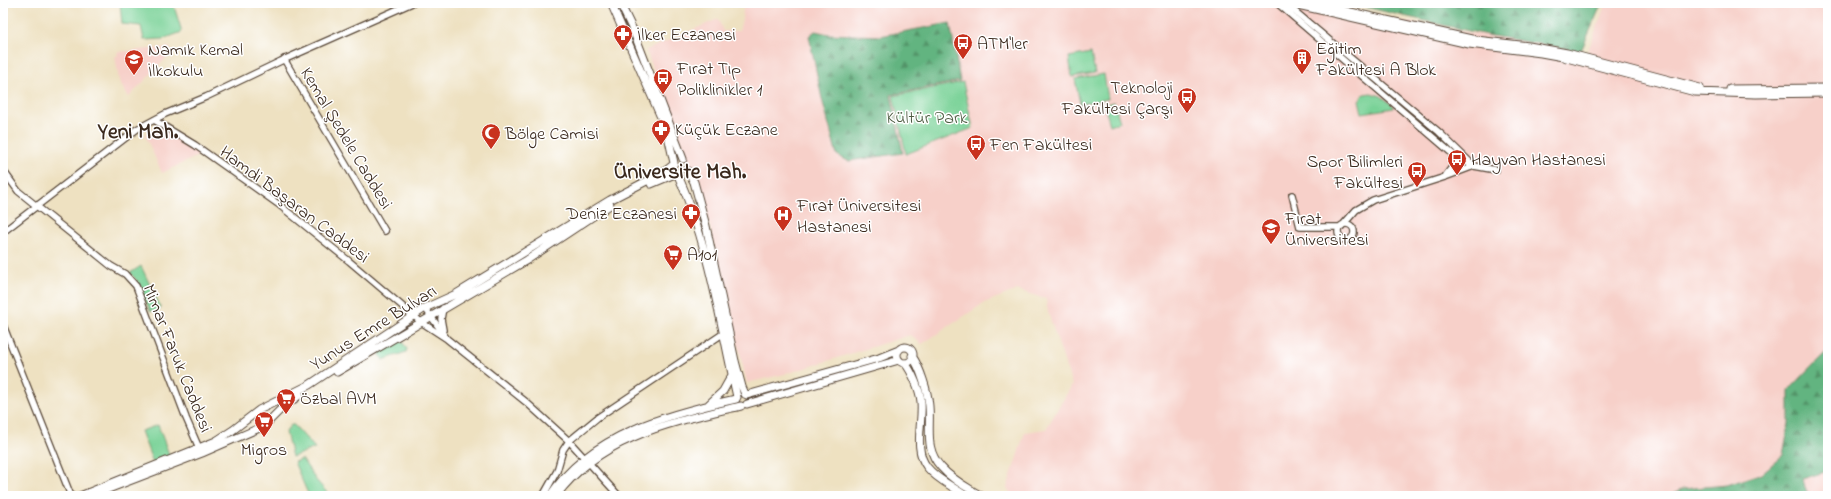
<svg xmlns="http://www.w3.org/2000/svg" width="1831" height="499" font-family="'Indie Flower',sans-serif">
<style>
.built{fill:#f7d0c9}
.green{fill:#79d297;stroke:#5a7e5a}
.forest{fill:url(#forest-firs);stroke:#4e6f4f}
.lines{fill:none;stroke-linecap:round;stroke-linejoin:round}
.minor-casing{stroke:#564536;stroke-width:8}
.major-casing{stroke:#564536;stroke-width:9}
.minor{stroke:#fff;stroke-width:5.5}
.major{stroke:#fff;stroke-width:7}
.labels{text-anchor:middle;stroke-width:3;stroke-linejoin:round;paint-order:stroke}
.poi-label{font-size:18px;fill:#3b2a1e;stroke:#fff;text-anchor:start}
.park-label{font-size:18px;fill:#4e5c42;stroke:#fff}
.street-label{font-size:18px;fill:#3b2a1e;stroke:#fff}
.district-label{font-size:22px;font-weight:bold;fill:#3b2a1e;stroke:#fff}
</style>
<defs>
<pattern id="forest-firs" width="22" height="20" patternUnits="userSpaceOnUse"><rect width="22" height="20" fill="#62b480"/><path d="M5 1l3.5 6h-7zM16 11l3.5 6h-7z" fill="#529368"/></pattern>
</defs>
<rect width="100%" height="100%" fill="#fff"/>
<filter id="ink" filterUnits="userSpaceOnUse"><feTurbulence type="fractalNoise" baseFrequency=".025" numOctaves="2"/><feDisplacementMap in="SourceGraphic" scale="8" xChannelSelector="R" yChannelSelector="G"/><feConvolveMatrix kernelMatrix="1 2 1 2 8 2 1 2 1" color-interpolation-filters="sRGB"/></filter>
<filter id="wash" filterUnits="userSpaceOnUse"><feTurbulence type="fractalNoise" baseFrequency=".012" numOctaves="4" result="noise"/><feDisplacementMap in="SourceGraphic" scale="16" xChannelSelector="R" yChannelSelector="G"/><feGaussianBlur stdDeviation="0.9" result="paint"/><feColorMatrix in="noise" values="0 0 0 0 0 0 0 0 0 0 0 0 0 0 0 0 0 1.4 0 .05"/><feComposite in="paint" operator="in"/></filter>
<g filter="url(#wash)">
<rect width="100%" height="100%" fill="#eee1c1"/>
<path class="built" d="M744,3H1326L1381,17L1587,53L1606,3H1828V496H1012L1007,488L1025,432L1046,429L1072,385L1048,312L1046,299L1017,290L984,303L922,344L910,335L789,373L747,383L703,199L646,50L718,19L723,31H739L742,19Z
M170,47L171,53L129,97L124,90L119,80L115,56H118L117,52Z
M161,126L202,154L162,173L145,135Z"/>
<path class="green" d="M120,3H173L182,32L163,39L144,40L141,26L122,24Z
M1091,53L1095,73L1072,77L1069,57Z
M1104,74L1108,99L1080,104L1075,79Z
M963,82L973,128L906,154L893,96Z
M1371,93L1381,96L1394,106V108L1362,113L1359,100L1364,94Z
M1114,102L1120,122L1110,125L1104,105Z
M141,266L161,308L157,311H150L138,282L130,273Z
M399,337L407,349L406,352L383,360L378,351Z
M158,425L170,457L153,463L141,431Z
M291,425H294L315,448L292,457L286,432Z
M302,459L316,480L330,496H309L294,462Z"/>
<path class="forest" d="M1347,3H1602L1581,51L1487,35Z
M950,23L960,81L891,95L903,153L848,161L837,155L822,99L809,36L815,31L829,34L880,36Z
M1825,353L1828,354V471L1802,479L1807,492L1815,496H1669L1683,489L1727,485L1761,474L1783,455L1789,423V390Z"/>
</g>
<g filter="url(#ink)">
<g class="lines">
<g class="minor-casing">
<path id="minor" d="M1277,3L1455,156L1474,166
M1285,3L1439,132L1472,164
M284,59L385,231
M154,120L195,145L278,204L349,261L421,322L447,339
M3,170L18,191L111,266L125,274L136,286L186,418L199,448
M1446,175L1453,166L1452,154
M1292,195L1300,227H1340
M1338 232a8 8 0 1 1 16 0a8 8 0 1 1-16 0Z
M1342,226L1356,210L1373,200L1445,177L1474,166L1496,170
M3,232L137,129L165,114L206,97L281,61L412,3
M425,308L447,339L526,402L569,441L619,496
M443,308L441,319L443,330
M3,325L71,496
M543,496L557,471L563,450L569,441L597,418L724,333"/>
</g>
<g class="major-casing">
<path id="major" d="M611,3L667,131L674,163
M620,3L633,30L683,159
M1289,3L1469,44L1541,53L1563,57L1695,92L1756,94L1828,93
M1310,3L1476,40L1529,46L1567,53L1700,88
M1730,89L1828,88
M687,170L694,182L706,226L735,361L742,387L745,394
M677,173C709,244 720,322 737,397
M651,184L677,173
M897 355a8 8 0 1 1 16 0a8 8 0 1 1-16 0Z
M912,356C920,367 928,392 929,406C931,428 924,449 941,467C952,480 967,487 981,496
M905,363C912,372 920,390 921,402C923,423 913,449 927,467C937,480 954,487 966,496
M337,372L527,260L610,205
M747,395L879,358L899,350
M709,404L723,391L732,375
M747,404L899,360
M103,491L202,453L264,426L283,407L300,395
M80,496L216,441L233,430L259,410L309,385L425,308L456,294L610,200L664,172L673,165
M550,496C590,434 668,414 736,399
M556,496C600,436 673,422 741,406"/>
</g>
<use href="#minor" class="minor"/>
<use href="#major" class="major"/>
</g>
</g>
<defs>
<g id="pharmacy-pin" transform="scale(1)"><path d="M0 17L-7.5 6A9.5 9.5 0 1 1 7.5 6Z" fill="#c8321e" stroke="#fff"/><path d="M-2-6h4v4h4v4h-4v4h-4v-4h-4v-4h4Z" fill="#fff"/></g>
<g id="bus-pin" transform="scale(1)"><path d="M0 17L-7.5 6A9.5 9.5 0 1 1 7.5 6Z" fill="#c8321e" stroke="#fff"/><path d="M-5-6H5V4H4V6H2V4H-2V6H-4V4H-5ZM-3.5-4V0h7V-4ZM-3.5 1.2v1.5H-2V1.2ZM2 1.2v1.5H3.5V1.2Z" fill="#fff"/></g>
<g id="building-pin" transform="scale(1)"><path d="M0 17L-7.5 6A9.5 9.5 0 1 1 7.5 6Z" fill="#c8321e" stroke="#fff"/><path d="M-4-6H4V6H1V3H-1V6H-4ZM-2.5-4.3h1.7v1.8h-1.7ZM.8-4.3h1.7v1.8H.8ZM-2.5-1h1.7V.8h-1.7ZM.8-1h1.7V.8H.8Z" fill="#fff"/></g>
<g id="school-pin" transform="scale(1)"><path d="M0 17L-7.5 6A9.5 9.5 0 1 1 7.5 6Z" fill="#c8321e" stroke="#fff"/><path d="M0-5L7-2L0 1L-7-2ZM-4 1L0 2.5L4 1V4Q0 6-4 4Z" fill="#fff"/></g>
<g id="mosque-pin" transform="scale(1)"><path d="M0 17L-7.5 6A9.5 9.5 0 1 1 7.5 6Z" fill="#c8321e" stroke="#fff"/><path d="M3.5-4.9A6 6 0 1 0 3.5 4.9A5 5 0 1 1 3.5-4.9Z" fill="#fff"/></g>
<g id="hospital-pin" transform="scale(1)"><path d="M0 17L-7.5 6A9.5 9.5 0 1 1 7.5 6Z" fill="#c8321e" stroke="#fff"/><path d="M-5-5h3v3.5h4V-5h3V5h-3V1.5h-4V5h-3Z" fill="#fff"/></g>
<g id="university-pin" transform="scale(1)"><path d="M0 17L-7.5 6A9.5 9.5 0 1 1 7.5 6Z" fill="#c8321e" stroke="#fff"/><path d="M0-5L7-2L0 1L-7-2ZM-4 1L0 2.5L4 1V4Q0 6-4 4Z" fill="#fff"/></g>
<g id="supermarket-pin" transform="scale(1)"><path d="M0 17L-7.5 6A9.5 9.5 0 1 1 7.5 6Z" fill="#c8321e" stroke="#fff"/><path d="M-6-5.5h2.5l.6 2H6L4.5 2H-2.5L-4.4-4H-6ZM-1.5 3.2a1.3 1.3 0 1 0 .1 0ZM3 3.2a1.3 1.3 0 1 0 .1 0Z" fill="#fff"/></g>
</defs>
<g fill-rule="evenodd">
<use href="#pharmacy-pin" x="623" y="34"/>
<use href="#bus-pin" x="963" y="43"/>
<use href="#building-pin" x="1302" y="58"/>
<use href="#school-pin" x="134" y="59"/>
<use href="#bus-pin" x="663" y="78"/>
<use href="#bus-pin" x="1187" y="97"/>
<use href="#pharmacy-pin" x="661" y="129"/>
<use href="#mosque-pin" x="491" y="133"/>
<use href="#bus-pin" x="976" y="144"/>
<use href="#bus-pin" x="1457" y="159"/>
<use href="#bus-pin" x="1417" y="171"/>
<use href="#pharmacy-pin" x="691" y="213"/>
<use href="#hospital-pin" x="783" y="215"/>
<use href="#university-pin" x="1271" y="228"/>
<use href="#supermarket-pin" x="673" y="254"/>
<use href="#supermarket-pin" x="286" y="398"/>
<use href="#supermarket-pin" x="264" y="421"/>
</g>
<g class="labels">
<g class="poi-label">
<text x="637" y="40">İlker Eczanesi</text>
<text x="977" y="49">ATM'ler</text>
<text x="1316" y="54">Eğitim<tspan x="1316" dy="21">Fakültesi A Blok</tspan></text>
<text x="148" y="55">Namık Kemal<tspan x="148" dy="21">İlkokulu</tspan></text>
<text x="677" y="74">Fırat Tıp<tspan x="677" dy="21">Poliklinikler 1</tspan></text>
<text x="1173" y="93" text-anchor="end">Teknoloji<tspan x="1173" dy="21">Fakültesi Çarşı</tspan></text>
<text x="675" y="135">Küçük Eczane</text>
<text x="505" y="139">Bölge Camisi</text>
<text x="990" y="150">Fen Fakültesi</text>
<text x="1471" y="165">Hayvan Hastanesi</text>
<text x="1403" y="167" text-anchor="end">Spor Bilimleri<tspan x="1403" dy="21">Fakültesi</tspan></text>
<text x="797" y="211">Fırat Üniversitesi<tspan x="797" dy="21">Hastanesi</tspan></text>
<text x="677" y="219" text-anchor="end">Deniz Eczanesi</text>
<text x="1285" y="224">Fırat<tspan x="1285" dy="21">Üniversitesi</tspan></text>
<text x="687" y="260">A101</text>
<text x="300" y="404">Özbal AVM</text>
<text x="264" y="455" text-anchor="middle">Migros</text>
</g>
<g class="park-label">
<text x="927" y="123">Kültür Park</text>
</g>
<g class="street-label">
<text transform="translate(347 138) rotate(59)" y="6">Kemal Şedele Caddesi</text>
<text transform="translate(295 204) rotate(37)" y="6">Hamdi Başaran Caddesi</text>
<text transform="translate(373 327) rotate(-32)" y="6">Yunus Emre Bulvarı</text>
<text transform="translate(178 358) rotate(68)" y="6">Mimar Faruk Caddesi</text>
</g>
<g class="district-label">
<text x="138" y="138">Yeni Mah.</text>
<text x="680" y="178">Üniversite Mah.</text>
</g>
</g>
<rect width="1831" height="499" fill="none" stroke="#fff" stroke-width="16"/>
</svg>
